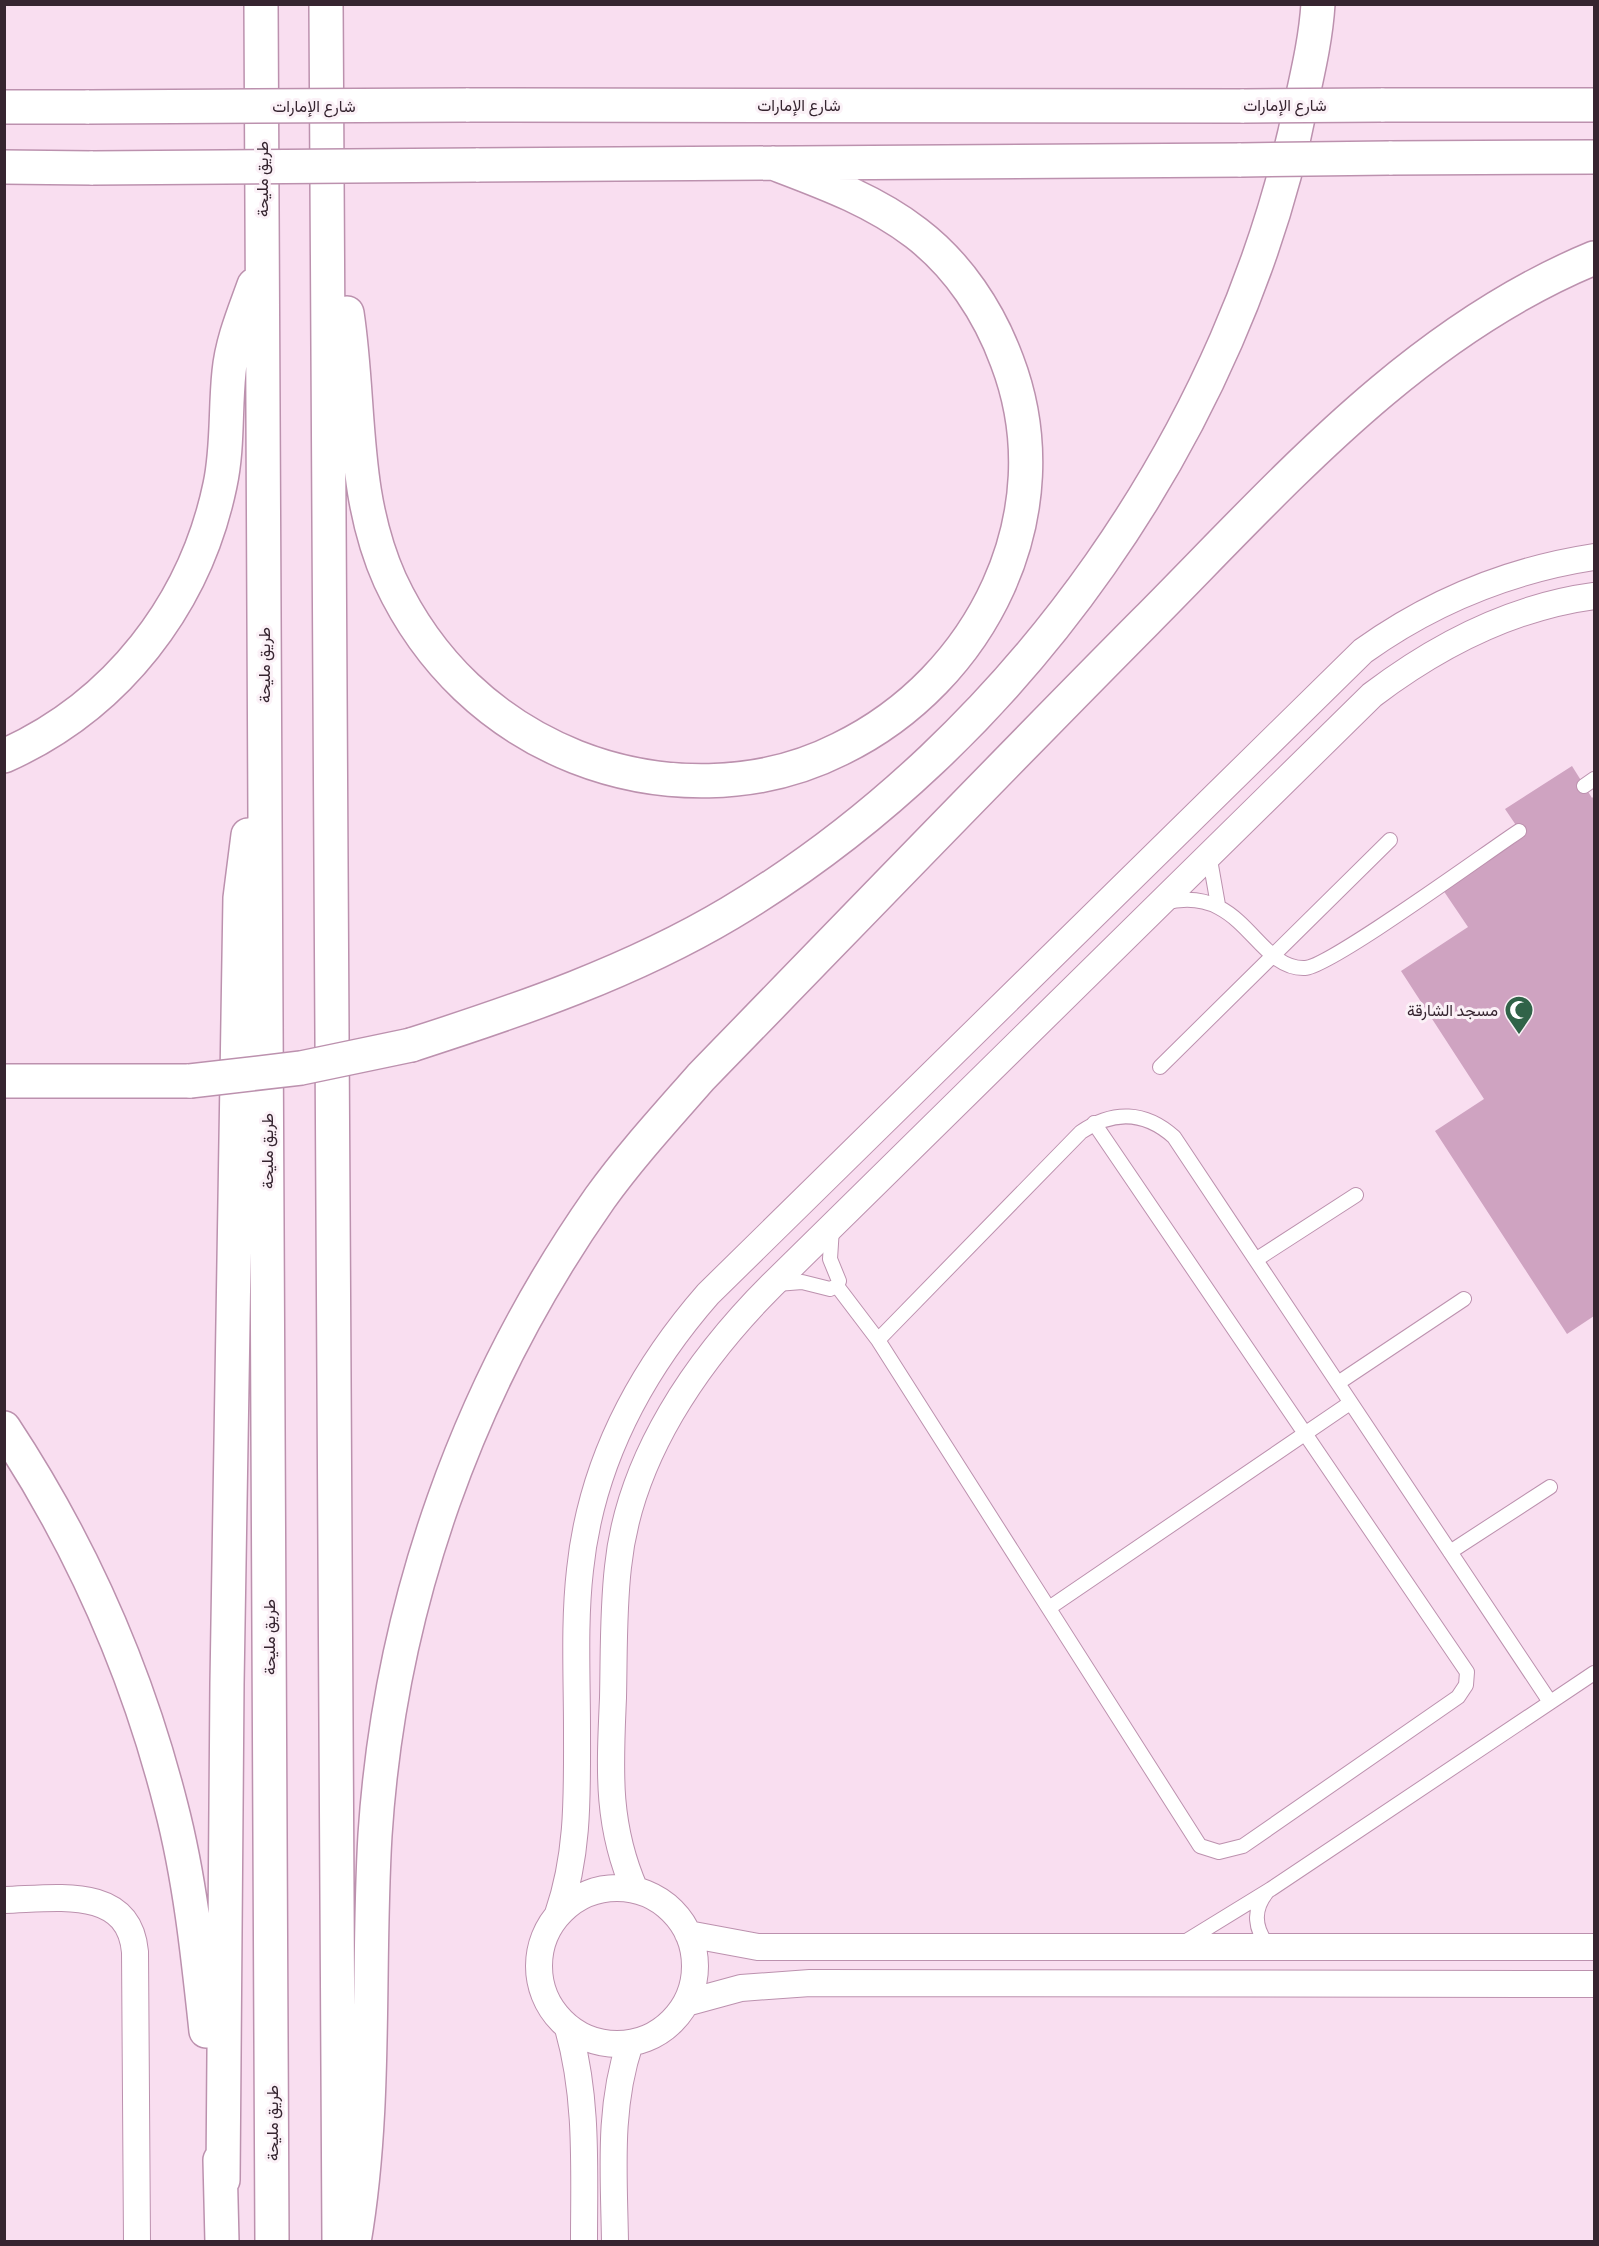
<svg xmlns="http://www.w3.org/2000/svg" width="1599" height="2246" font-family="Signika,Vazirmatn,sans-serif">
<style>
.building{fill:#cfa3c1}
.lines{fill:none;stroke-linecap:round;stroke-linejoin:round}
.service-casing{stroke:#bc91ae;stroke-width:16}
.minor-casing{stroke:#bc91ae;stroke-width:28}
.motorway-casing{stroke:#bc91ae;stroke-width:36}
.service{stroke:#fff;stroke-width:14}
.minor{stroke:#fff;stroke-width:26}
.motorway{stroke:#fff;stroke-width:33}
.motorway-bridge-casing{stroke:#bc91ae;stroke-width:36;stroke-linecap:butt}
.motorway-bridge{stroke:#fff;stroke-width:33}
.labels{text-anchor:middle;stroke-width:6;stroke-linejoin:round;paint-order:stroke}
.street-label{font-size:16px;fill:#362530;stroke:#fbf1f7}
.poi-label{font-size:16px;fill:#362530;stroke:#fbf1f7;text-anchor:end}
</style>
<rect width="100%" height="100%" fill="#f9def0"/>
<path class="building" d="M1572,766L1592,798L1594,796V1316L1567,1334L1435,1131L1484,1099L1401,971L1468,927L1443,890L1524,837L1505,809Z"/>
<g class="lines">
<g class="service-casing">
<path id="service" d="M1584,786L1594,779
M1209,854L1218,905
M1164,903C1244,882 1255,970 1305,968C1330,967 1487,852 1519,831
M1160,1067L1390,840
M1257,1259L1356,1195
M777,1284L802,1282L830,1289L837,1286L839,1281L830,1259L832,1228
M837,1286L878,1340L1200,1846L1219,1852L1243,1846L1458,1697L1466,1685L1467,1672L1094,1123
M878,1340L1081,1132C1113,1110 1145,1111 1174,1137L1550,1702
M1338,1383L1464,1299
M1450,1552L1550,1487
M1049,1608L1350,1403
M1267,1892C1252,1910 1255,1930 1269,1947
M1183,1943L1271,1889L1594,1673"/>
</g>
<g class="minor-casing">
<path id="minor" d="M539 1966a78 78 0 1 1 156 0a78 78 0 1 1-156 0Z
M635,1890C606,1824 610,1768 613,1698C614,1655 613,1610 618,1567C629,1458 697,1360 772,1285L1372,695C1438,645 1512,607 1594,596
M4,1900C53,1899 129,1884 135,1952L137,2242
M558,1914C579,1853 577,1793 577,1729C577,1677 574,1622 580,1570C591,1464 639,1373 708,1294L1363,651C1433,601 1510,570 1594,557
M688,1934L758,1947H1594
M686,2003L741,1988L810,1983L1594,1984
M568,2028C588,2098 584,2169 584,2242
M615,2242C614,2174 608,2108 630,2043"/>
</g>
<g class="motorway-casing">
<path id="motorway" d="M261,4L272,2242
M326,4L339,2240
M466,105L1244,106
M1381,105H1594
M4,107H89
M1389,158L1594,157
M476,165L1241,160
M4,167L93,168
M347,313C361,405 351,493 390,580C428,662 493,724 576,757C660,790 759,790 840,749C982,680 1065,513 1007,361C989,312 958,265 916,233C873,200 823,182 773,163
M4,756C116,706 195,605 220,485C228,448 225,410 229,372C232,341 244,313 254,285
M411,1045C520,1010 631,972 730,913C1018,741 1238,427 1302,99C1309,67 1316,36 1318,4
M4,1081H190
M4,1428C80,1543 137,1672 171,1806C190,1879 198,1956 206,2031
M220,2160L222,2242
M223,2180L227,1684L240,898L248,835
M354,2242C377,2107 367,1970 375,1835C390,1605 468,1386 600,1198C631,1155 666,1117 701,1077C849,925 996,772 1146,621C1281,485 1412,333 1594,258"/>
</g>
<use href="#service" class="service"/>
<use href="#minor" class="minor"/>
<use href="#motorway" class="motorway"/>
<g class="motorway-bridge-casing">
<path id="motorway-bridge" d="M1244,106L1381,105
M89,107L466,105
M1241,160L1389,158
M93,168L476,165
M190,1081L301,1068L411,1045"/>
</g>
<use href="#motorway-bridge" class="motorway-bridge"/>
</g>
<defs>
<g id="mosque-pin" transform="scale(1.5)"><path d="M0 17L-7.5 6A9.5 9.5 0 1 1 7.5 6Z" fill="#306348" stroke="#fbf1f7"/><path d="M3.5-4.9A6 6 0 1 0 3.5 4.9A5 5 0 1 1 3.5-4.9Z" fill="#fff"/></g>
</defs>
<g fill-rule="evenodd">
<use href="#mosque-pin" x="1519" y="1010"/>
</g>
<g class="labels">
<g class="street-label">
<text x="799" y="111">شارع الإمارات</text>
<text x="1285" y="111">شارع الإمارات</text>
<text x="314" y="112">شارع الإمارات</text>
<text transform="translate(262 179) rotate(-90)" y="6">طريق مليحة</text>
<text transform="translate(264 665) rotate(-90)" y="6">طريق مليحة</text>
<text transform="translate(267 1151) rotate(-90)" y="6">طريق مليحة</text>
<text transform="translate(269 1637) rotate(-90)" y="6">طريق مليحة</text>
<text transform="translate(272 2123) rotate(-90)" y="6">طريق مليحة</text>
</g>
<g class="poi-label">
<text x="1498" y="1016">مسجد الشارقة</text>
</g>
</g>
<rect width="1599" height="2246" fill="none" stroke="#362530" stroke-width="12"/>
</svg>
